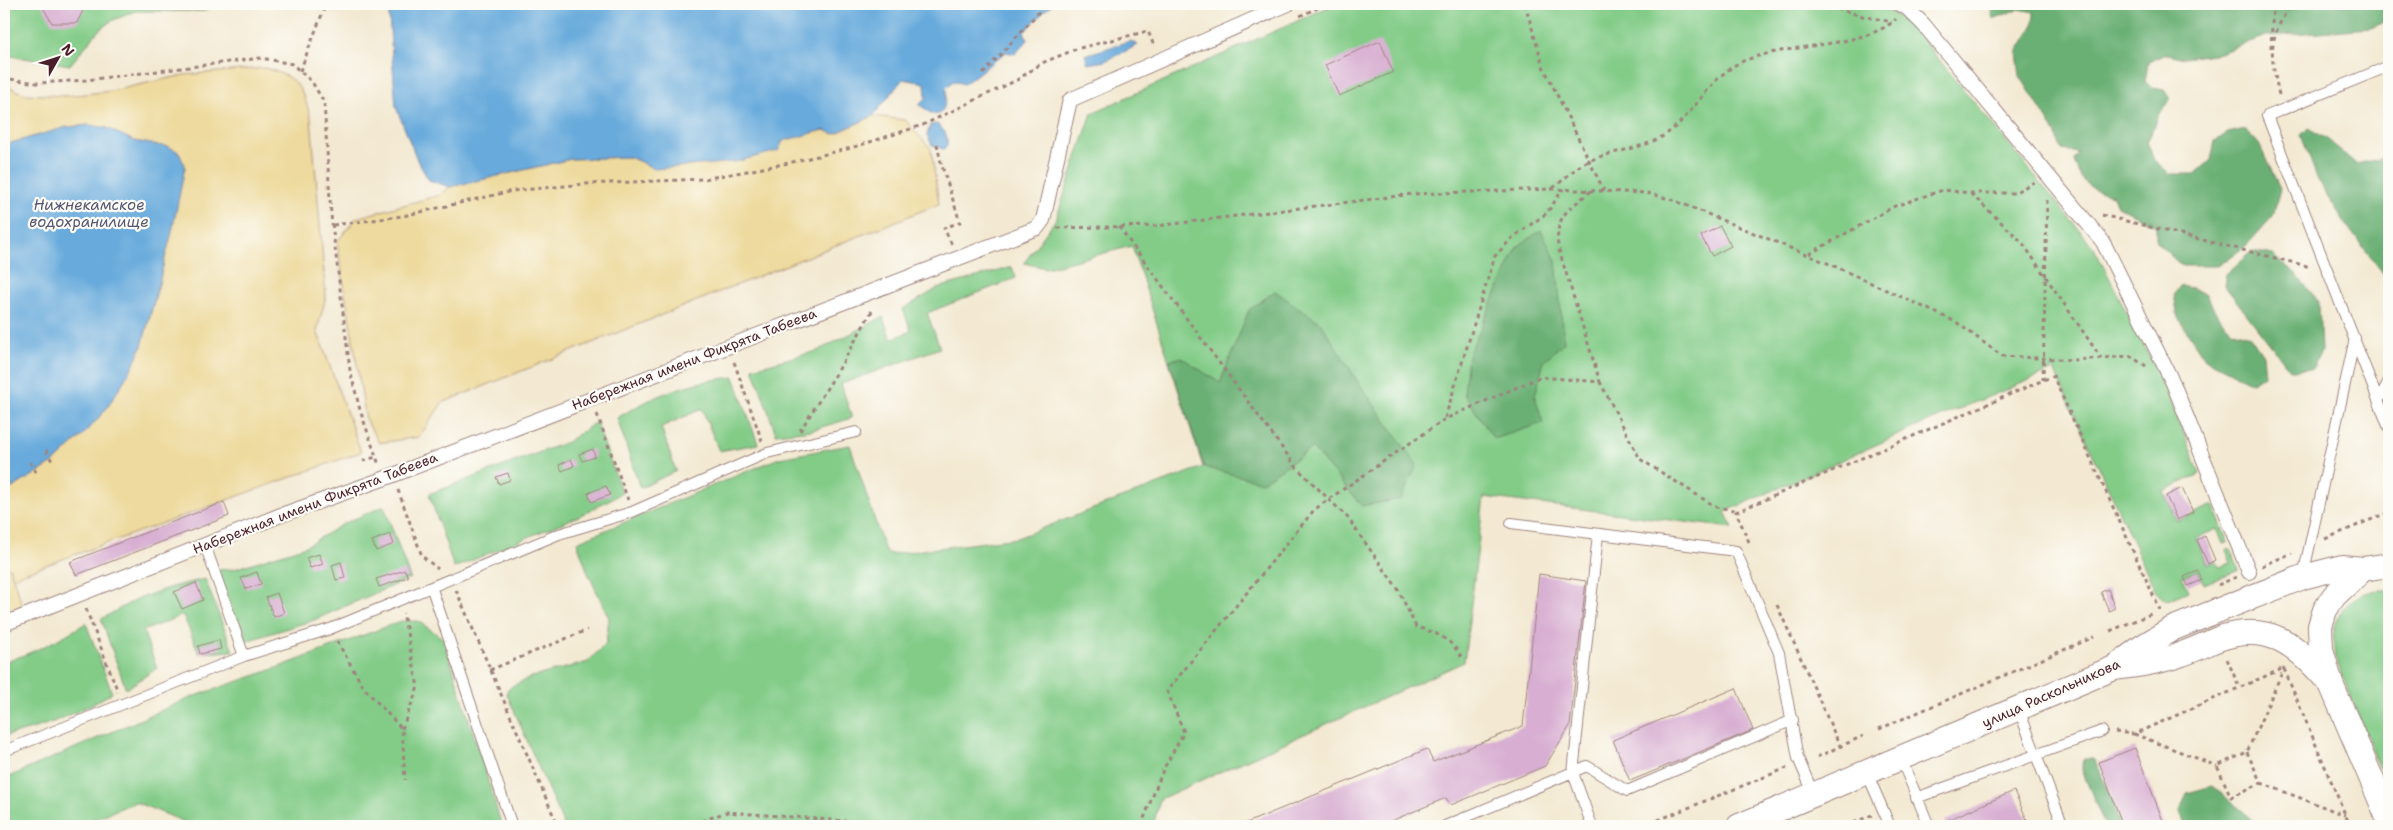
<svg xmlns="http://www.w3.org/2000/svg" width="2393" height="830" font-family="'Shantell Sans',sans-serif">
<style>
.green{fill:#83cc88;stroke:#66765a}
.forest{fill:#6ab074;stroke:#5a6850}
.sand{fill:#eeda9e;stroke:#9c7c64}
.water{fill:#68aadc;stroke:#596484}
.building{fill:#d8afd2}
.lines{fill:none;stroke-linecap:round;stroke-linejoin:round}
.service-casing{stroke:#9e847e;stroke-width:12}
.pedestrian-casing{stroke:#9e847e;stroke-width:16}
.tertiary-casing{stroke:#9e847e;stroke-width:26}
.path{stroke:#9e847e;stroke-width:3;stroke-dasharray:4 4;stroke-linecap:butt}
.service{stroke:#fff;stroke-width:10}
.pedestrian{stroke:#fff;stroke-width:14}
.tertiary{stroke:#fff;stroke-width:24}
.labels{text-anchor:middle;stroke-width:4.5;stroke-linejoin:round;paint-order:stroke}
.street-label{font-size:14px;fill:#4a1f2b;stroke:#fdfcf7}
.water-label{font-size:15px;font-style:italic;fill:#565772;stroke:#fdfcf7}
</style>
<rect width="100%" height="100%" fill="#fdfcf7"/>
<filter id="ink" filterUnits="userSpaceOnUse"><feTurbulence type="fractalNoise" baseFrequency=".02" numOctaves="2"/><feDisplacementMap in="SourceGraphic" scale="10" xChannelSelector="R" yChannelSelector="G"/><feConvolveMatrix kernelMatrix="1 2 1 2 8 2 1 2 1" color-interpolation-filters="sRGB"/></filter>
<filter id="wash" filterUnits="userSpaceOnUse"><feTurbulence type="fractalNoise" baseFrequency=".0096" numOctaves="4" result="noise"/><feDisplacementMap in="SourceGraphic" scale="20" xChannelSelector="R" yChannelSelector="G"/><feGaussianBlur stdDeviation="1.12" result="paint"/><feColorMatrix in="noise" values="0 0 0 0 0 0 0 0 0 0 0 0 0 0 0 0 0 1.4 0 .05"/><feComposite in="paint" operator="in"/></filter>
<g filter="url(#wash)">
<rect width="100%" height="100%" fill="#f3e9d2"/>
<path class="green" d="M4,4H214L205,11H136L111,21L99,30L70,65L4,55Z
M1335,4H1875L1901,18L1918,34L2094,248L2164,385L2200,474L2163,491L2177,521L2213,505L2228,543L2223,544L2217,529L2196,538L2207,564L2216,561L2219,567L2231,563L2226,550L2230,548L2239,570L2204,584L2198,570L2182,577L2188,591L2166,601L2156,592L2054,370L1932,420L1725,512L1733,528L1484,497L1464,662L1160,799L1153,826H829L781,823L773,826H564L506,692L512,686L532,677L588,662L606,643L609,618L588,573L577,542L779,458L850,445L885,551L891,554L1017,538L1203,467L1132,246L1046,268L1024,263L1056,219L1092,113Z
M1012,267L1016,278L927,313L940,348L841,384L852,418L812,430L776,434L753,368L817,351L883,317L891,339L911,331L903,309L938,288Z
M734,377L758,444L719,451L702,409L661,427L676,471L640,488L617,418C656,394 687,382 734,377Z
M596,422L622,493L579,516L454,568L429,494L567,442Z
M384,506L410,578L314,620L243,642L217,570L234,569L306,546L343,524Z
M205,579L233,651L199,653L183,615L143,631L157,668L126,689L101,619L137,599L171,587Z
M2378,590H2389V791L2335,657C2329,623 2341,596 2378,590Z
M401,621H418L444,639L502,826H195L135,802L78,826H4V779L192,697L271,670Z
M86,623L112,693C74,715 46,727 4,736V662C34,653 60,639 86,623Z"/>
<path class="forest" d="M1990,4H2389V20L2371,28L2266,36L2220,53L2184,58L2167,54L2148,62L2145,82L2153,88L2164,90L2170,99C2167,107 2162,109 2158,115C2154,124 2152,133 2147,142L2154,160L2170,174H2195L2211,160L2215,141L2228,133L2245,129L2259,144L2280,189L2273,216L2247,245L2218,266H2182L2156,242V226L2117,206L2113,195C2090,190 2080,183 2074,160L2078,153L2062,150L2053,129L2020,76L2017,52L2033,26L2034,12L2019,9L1993,19Z
M2308,128L2327,139L2356,164L2389,157V281L2350,230L2319,183L2301,135Z
M1541,230L1556,260L1564,342L1544,361L1535,396L1543,423L1494,439L1464,394L1468,356L1517,247Z
M2252,251L2273,255L2295,273L2319,302L2321,352L2312,369L2290,370L2224,285L2226,274Z
M2181,286L2193,288L2206,295L2219,318L2233,331L2250,336L2263,355L2265,375L2252,383L2205,359L2178,318L2174,294Z
M1275,291L1321,323L1360,385L1417,465L1401,499L1362,506L1312,448L1262,482L1204,467L1169,361L1181,357L1220,383L1249,310Z
M2084,759H2093L2098,766L2121,826H2105L2082,770Z
M2212,786L2250,817L2256,826H2185L2180,811L2187,793Z"/>
<path class="sand" d="M265,68C299,78 301,86 311,118L326,296L317,331L361,452L13,577L9,567L23,607L4,614V493L53,463L86,432L107,408L133,366L142,346L159,284L185,167L146,143L134,141L107,128L89,125L67,127L4,145V85L25,94L67,96L111,91L184,75Z
M873,116L905,120L931,149L939,204L442,403L419,437L379,443L366,420L337,242L356,218L440,195L450,187L571,159L630,157L655,169L824,130L835,134Z"/>
<path class="water" d="M388,4H1052L1024,32L1028,40L1015,54L1006,52L964,84L953,81L946,88C947,96 945,123 929,112C926,110 924,107 919,105L926,98L925,83L903,79L873,116L834,134L824,130L783,141L778,151L735,162L655,169L630,157L571,159L450,187L429,180L418,162L396,107Z
M1130,41L1138,45L1105,61L1088,64L1085,55Z
M937,124C945,131 948,135 947,146L943,149L932,145L927,135L930,125Z
M89,125L107,128L134,141L169,147L179,152L185,167L172,232L142,346L133,366L107,408L86,432L53,463L4,493V145L67,127Z"/>
<g id="blocks">
<path class="building" d="M41,4H86L77,23H52Z
M1380,41L1393,72L1339,96L1325,65Z
M1720,226L1731,246L1712,256L1701,236Z
M593,449L595,457L582,461L579,454Z
M571,459L574,466L562,471L559,465Z
M508,473L510,480L499,484L496,477Z
M606,486L610,495L591,502L588,493Z
M2182,488L2193,512L2177,520L2166,496Z
M224,502L229,516L76,575L70,562Z
M390,534L394,544L376,551L372,541Z
M2205,536L2215,560L2208,564L2197,540Z
M319,554L323,564L310,568L306,558Z
M341,562L345,578L336,580L332,565Z
M405,570L408,577L379,587L376,579Z
M2198,571L2202,580L2188,586L2184,577Z
M257,572L261,584L246,589L241,578Z
M1539,574L1586,581L1570,726L1545,766L1451,805L1446,798L1379,826H1239L1427,749L1433,762L1523,726Z
M196,583L203,600L182,609L174,592Z
M2108,589L2115,608L2109,611L2101,592Z
M277,593L284,613L274,617L266,597Z
M219,640L221,649L200,654L198,646Z
M1736,688L1753,730L1630,781L1613,740Z
M2135,748L2165,826H2123L2099,762Z
M2014,791L2030,826H1948L1945,821Z"/>
</g>
</g>
<g filter="url(#ink)">
<use href="#blocks" fill-opacity="0" stroke="#9e847e" stroke-width="1"/>
<g class="lines">
<g class="service-casing">
<path id="service" d="M2389,66L2267,116L2389,428
M2379,399L2389,381
M1511,523L1736,551L1779,653L1798,758L1814,795
M205,545L244,656
M2303,576L2355,338
M432,589L512,826
M2019,710L2063,826
M4,751L244,656L330,629L559,534L632,512L767,453L856,432
M1901,759L1929,826
M1867,773L1890,826
M1916,798L2102,731
M1445,826L1587,766L1627,791L1793,720
M1592,826L1573,773L1598,534"/>
</g>
<g class="pedestrian-casing">
<path id="pedestrian" d="M1899,4L1907,8L1924,25L2103,242L2173,383L2249,572
M4,624L281,515L383,479L1037,228L1043,220L1070,100L1288,4"/>
</g>
<g class="tertiary-casing">
<path id="tertiary" d="M2389,565L2363,569L2334,596L2325,610L2320,626L2321,649L2331,684L2389,820
M2114,668C2138,665 2160,662 2182,654C2194,650 2206,644 2218,639C2268,621 2296,644 2327,680
M1739,826L2114,668L2142,647L2172,629L2209,614L2303,577L2342,567L2363,569"/>
</g>
<path class="path" d="M1525,4L1543,66L1604,191
M1822,4L1862,16L1892,22
M1300,16L1326,4
M2271,48L2273,4
M300,71L326,4
M983,74L1046,4
M4,75L10,79L37,83L86,80L261,58L292,64L312,82L324,102L331,215L350,370L360,410L379,465
M2279,95C2270,52 2267,42 2291,4
M937,144L941,163L960,222L944,228L952,245
M1553,188C1564,180 1576,166 1589,161C1611,151 1637,150 1658,139C1691,122 1705,82 1737,64C1780,42 1863,50 1896,19
M1591,191C1568,210 1555,215 1558,247L1600,382
M1971,194L2022,242L2101,358
M2102,215L2311,267
M333,225L403,216L512,191L585,184L704,179L784,164L851,148L923,125L1017,80L1042,63L1076,49L1148,31L1154,46
M1119,227L1297,468L1347,517L1398,589L1416,627C1438,633 1452,639 1463,660
M1057,228L1156,226L1413,194L1553,189L1647,193L1673,200L1832,265L1956,322L2002,356L2076,360L2130,356L2146,366
M1809,254L1895,206L1943,190L1970,193H2014L2034,182
M734,362L762,441
M2043,380L2047,200
M597,414L628,500
M1445,418L1495,256L1513,237L1547,213L1563,189
M800,431L839,369L873,309
M46,450L53,463
M363,461L376,457
M30,462L37,474
M398,490L422,556L438,569
M2325,539L2389,512
M1749,542L1736,512L2053,376L2160,610
M2262,566L2292,553
M2218,585L2236,577
M456,590L558,826
M1777,605L1840,746
M86,609L118,692
M2110,631L2153,613
M337,641L364,688L402,729L405,780
M2227,659L2239,687
M2284,669L2350,826
M490,670L587,630
M402,729L418,687L403,613
M1879,729L2094,637
M2115,732L2134,734L2284,668
M2134,734L2217,766
M2247,752L2261,783L2231,797L2217,766L2247,752L2284,668
M1817,757L1863,736
M2261,783L2345,815
M687,826L727,812L871,823L882,826
M1141,826L1163,770L1184,732L1167,691L1314,510L1329,499L1445,419L1540,377L1600,382L1640,459L1716,507L1734,510L1736,512
M1643,826L1787,768
M1846,826L1872,815"/>
<use href="#service" class="service"/>
<use href="#pedestrian" class="pedestrian"/>
<use href="#tertiary" class="tertiary"/>
</g>
</g>
<g class="labels">
<g class="street-label">
<text transform="translate(694 359) rotate(-21)" y="5">Набережная имени Фикрята Табеева</text>
<text transform="translate(315 503) rotate(-21)" y="5">Набережная имени Фикрята Табеева</text>
<text transform="translate(2051 693) rotate(-24)" y="5">улица Раскольникова</text>
</g>
<g class="water-label">
<text x="89" y="210">Нижнекамское<tspan x="89" dy="17">водохранилище</tspan></text>
</g>
</g>
<rect width="2393" height="830" fill="none" stroke="#fdfcf7" stroke-width="20"/>
<g transform="translate(58 58) rotate(51)" stroke="#fdfcf7" stroke-width="4" paint-order="stroke">
<path d="M0-4L9 19L0 12L-9 19Z" fill="#4a1f2b"/>
<text y="-8" font-size="14" font-weight="bold" text-anchor="middle" fill="#4a1f2b">N</text>
</g>
</svg>
